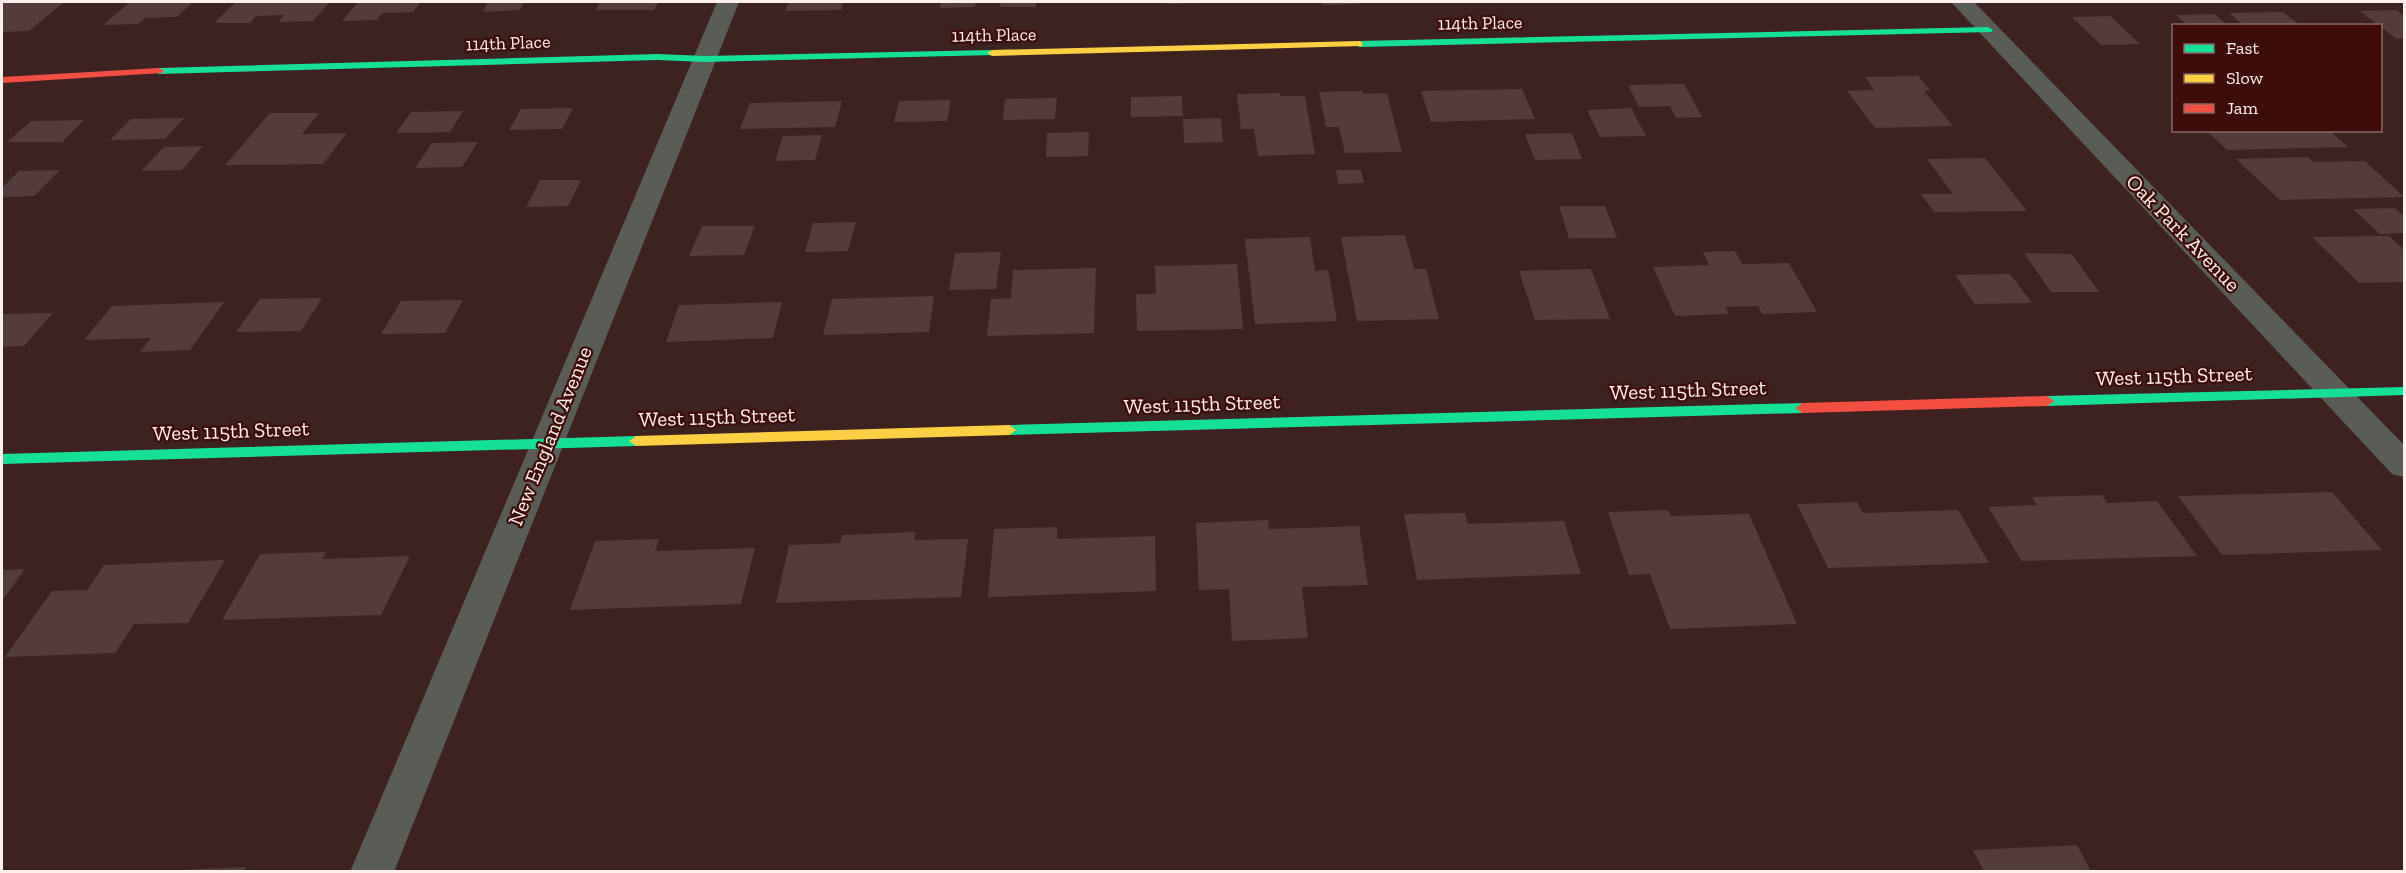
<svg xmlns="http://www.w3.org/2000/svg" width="2406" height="873" font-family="'Zilla Slab',serif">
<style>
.building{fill:#543c3a}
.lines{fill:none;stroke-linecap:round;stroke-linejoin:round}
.street{fill:#595d56;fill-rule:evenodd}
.fast{fill:#16e098;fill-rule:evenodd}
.slow{fill:#ffcf43;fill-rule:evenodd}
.jam{fill:#f24e42;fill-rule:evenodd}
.labels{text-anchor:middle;stroke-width:4.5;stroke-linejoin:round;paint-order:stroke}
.far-street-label{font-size:18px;fill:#fdefec;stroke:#3f0d09}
.street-label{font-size:21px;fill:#fdefec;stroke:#3f0d09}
</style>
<rect width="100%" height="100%" fill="#3e2220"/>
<path class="building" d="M3,2H64L29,31L2,32Z
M130,2H193L177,17L146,18L138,24L103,25Z
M236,2H330L313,21L278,22L284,15L256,16L250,23H214Z
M358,2H421L413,12L382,13L377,20L342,21Z
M488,2H524L520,10L483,12Z
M600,2H659L654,10H595Z
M789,2H843L841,10L785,11Z
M941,2H976L975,7L940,8Z
M1001,2H1036V7H1000Z
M1167,2H1207V3L1167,4Z
M1322,2H1358L1359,4L1323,5Z
M2397,10L2404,16V38L2397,39L2359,11Z
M2283,12L2301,26H2244L2229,13Z
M2215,14L2228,26H2188L2176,15Z
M2110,16L2140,44L2101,45L2072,17Z
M1918,76L1931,91H1924L1953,126L1875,128L1847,91L1874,90L1865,77Z
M1684,84L1702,117L1676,118L1670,106L1639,107L1628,85Z
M1522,89L1535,119L1431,122L1421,91Z
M1362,91L1363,94L1387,93L1402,152L1345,153L1339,127H1326L1319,92Z
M1280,93L1281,96H1305L1315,154L1258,156L1254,129H1241L1237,94Z
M1182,96L1183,116L1131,117V97Z
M1057,98L1055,119L1003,120L1005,99Z
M951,100L947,121L894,122L899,101Z
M842,101L835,127L740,129L750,103Z
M573,108L562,129L509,130L521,109Z
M1631,108L1646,136L1600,137L1587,110Z
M463,111L450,132L396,133L411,112Z
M270,113H319L302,134L347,133L323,164L225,165Z
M184,118L165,139L110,140L131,119Z
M1221,118L1223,142L1184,143L1183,119Z
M84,120L62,142H7L31,121Z
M2206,130H2329L2348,147L2227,150Z
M1089,132L1088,156L1046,157L1047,133Z
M1572,133L1582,159L1535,160L1525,134Z
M822,135L815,160L775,161L783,136Z
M478,142L462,167L415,168L432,143Z
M203,146L182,170L141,171L164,147Z
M2308,157L2314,162L2365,161L2404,197L2280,200L2236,159Z
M1985,158L2027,211L1934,212L1921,194H1953L1927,159Z
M60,170L34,196L2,197V188L19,171Z
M1336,170H1361L1364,183L1338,184Z
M540,180H581L568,206L526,207Z
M1559,206H1605L1617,238H1569Z
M2395,208L2404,216V233L2380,234L2353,209Z
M856,222L848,251L805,252L813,223Z
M702,226H755L744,255L689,256Z
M1405,235L1414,269H1426L1439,319L1357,321L1341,237Z
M2389,236L2404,250V282L2359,283L2312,237Z
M1310,237L1315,271L1328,270L1337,321L1255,324L1245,239Z
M1735,251L1742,264L1789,263L1817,312L1762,314L1758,306L1725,307L1729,314L1675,316L1653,267L1709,265L1703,252Z
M1001,252L996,289L949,290L955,253Z
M2024,253L2072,254L2099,292H2051Z
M1237,264L1243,329L1137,331L1136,294H1156L1155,266Z
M1096,268L1094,333L987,336L991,299L1011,298L1013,270Z
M1591,269L1610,319L1535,320L1519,271Z
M2010,274L2032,303L1975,304L1955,275Z
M934,296L929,332L823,335L832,299Z
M322,298L301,331L236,332L260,299Z
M463,300L445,333L381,334L401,301Z
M224,302L190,350L140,352L151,338L84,340L112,306Z
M782,302L773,338L666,342L679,305Z
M53,313L24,346L2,347V314Z
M2332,492L2382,550L2222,555L2178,496Z
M2102,495L2107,503L2157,501L2197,556L2022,561L1988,507L2037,505L2032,497Z
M1857,502L1863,513L1958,510L1989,563L1828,568L1797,504Z
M1668,510L1671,516L1749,514L1797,624L1670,629L1650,574L1629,575L1608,512Z
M1465,513L1468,524L1564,521L1581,574L1417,580L1404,514Z
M1268,520L1269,529L1359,526L1368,585L1302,587L1308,638L1232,641L1229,589L1199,590L1196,523Z
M1057,527V539L1155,536L1156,591L988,597L994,529Z
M916,532L914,540L968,539L961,597L776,603L789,545L840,543L842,535Z
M659,539L655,551L755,548L741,604L570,610L595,541Z
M326,552L322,559L410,556L381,615L222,620L260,554Z
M225,560L188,623L134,624L115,653L5,657L52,591L87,590L104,565Z
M25,569L2,601V570Z
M2077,845L2091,872H1984L1973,850Z
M246,867L244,872H181V870Z"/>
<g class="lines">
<path class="street" d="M717,2H739L394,872H350Z
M1951,2H1974L2404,445V477L2392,474Z"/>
<path class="fast" d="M1988,27L1993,30L1991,32L1359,47L1354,44L1359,41Z
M992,50L995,51V55L705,62L657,60L159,74L154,71L159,68L657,54L705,56Z
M2404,387V395L2047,406L2040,401L2047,396Z
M1802,403L1809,408L1802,413L1009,435L1002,430L1009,425Z
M636,436L643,441L636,446L2,464V454Z"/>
<path class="slow" d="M1359,41L1362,42V46L992,56L987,53L992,50Z
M1009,425L1016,430L1009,435L636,446L629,441L636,436Z"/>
<path class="jam" d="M159,68L164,71L162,73L2,83V77Z
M2047,396L2054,401L2047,406L1802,413L1795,408L1802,403Z"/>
</g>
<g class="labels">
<g class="far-street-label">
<text transform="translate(1480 23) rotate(-1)" y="6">114th Place</text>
<text transform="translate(994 35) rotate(-1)" y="6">114th Place</text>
<text transform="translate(508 43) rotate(-2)" y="6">114th Place</text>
</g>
<g class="street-label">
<text transform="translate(2183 233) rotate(46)" y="7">Oak Park Avenue</text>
<text transform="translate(2174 376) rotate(-2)" y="7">West 115th Street</text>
<text transform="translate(1688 390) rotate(-2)" y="7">West 115th Street</text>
<text transform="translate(1202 404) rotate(-2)" y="7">West 115th Street</text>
<text transform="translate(717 417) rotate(-2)" y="7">West 115th Street</text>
<text transform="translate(231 431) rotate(-2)" y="7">West 115th Street</text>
<text transform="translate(550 436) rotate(-68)" y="7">New England Avenue</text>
</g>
</g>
<rect width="2406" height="873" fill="none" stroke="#fdefec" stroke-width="6"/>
<rect x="2172" y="24" width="210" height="108" fill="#3f0d09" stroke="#8b6764" stroke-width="1.5"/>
<rect x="2184" y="44" width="30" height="9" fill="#16e098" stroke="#8b6764" stroke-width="1.5"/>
<text x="2226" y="54" font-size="18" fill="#fdefec">Fast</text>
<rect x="2184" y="74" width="30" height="9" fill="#ffcf43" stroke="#8b6764" stroke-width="1.5"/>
<text x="2226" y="84" font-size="18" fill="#fdefec">Slow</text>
<rect x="2184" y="104" width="30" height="9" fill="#f24e42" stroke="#8b6764" stroke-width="1.5"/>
<text x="2226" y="114" font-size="18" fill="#fdefec">Jam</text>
</svg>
